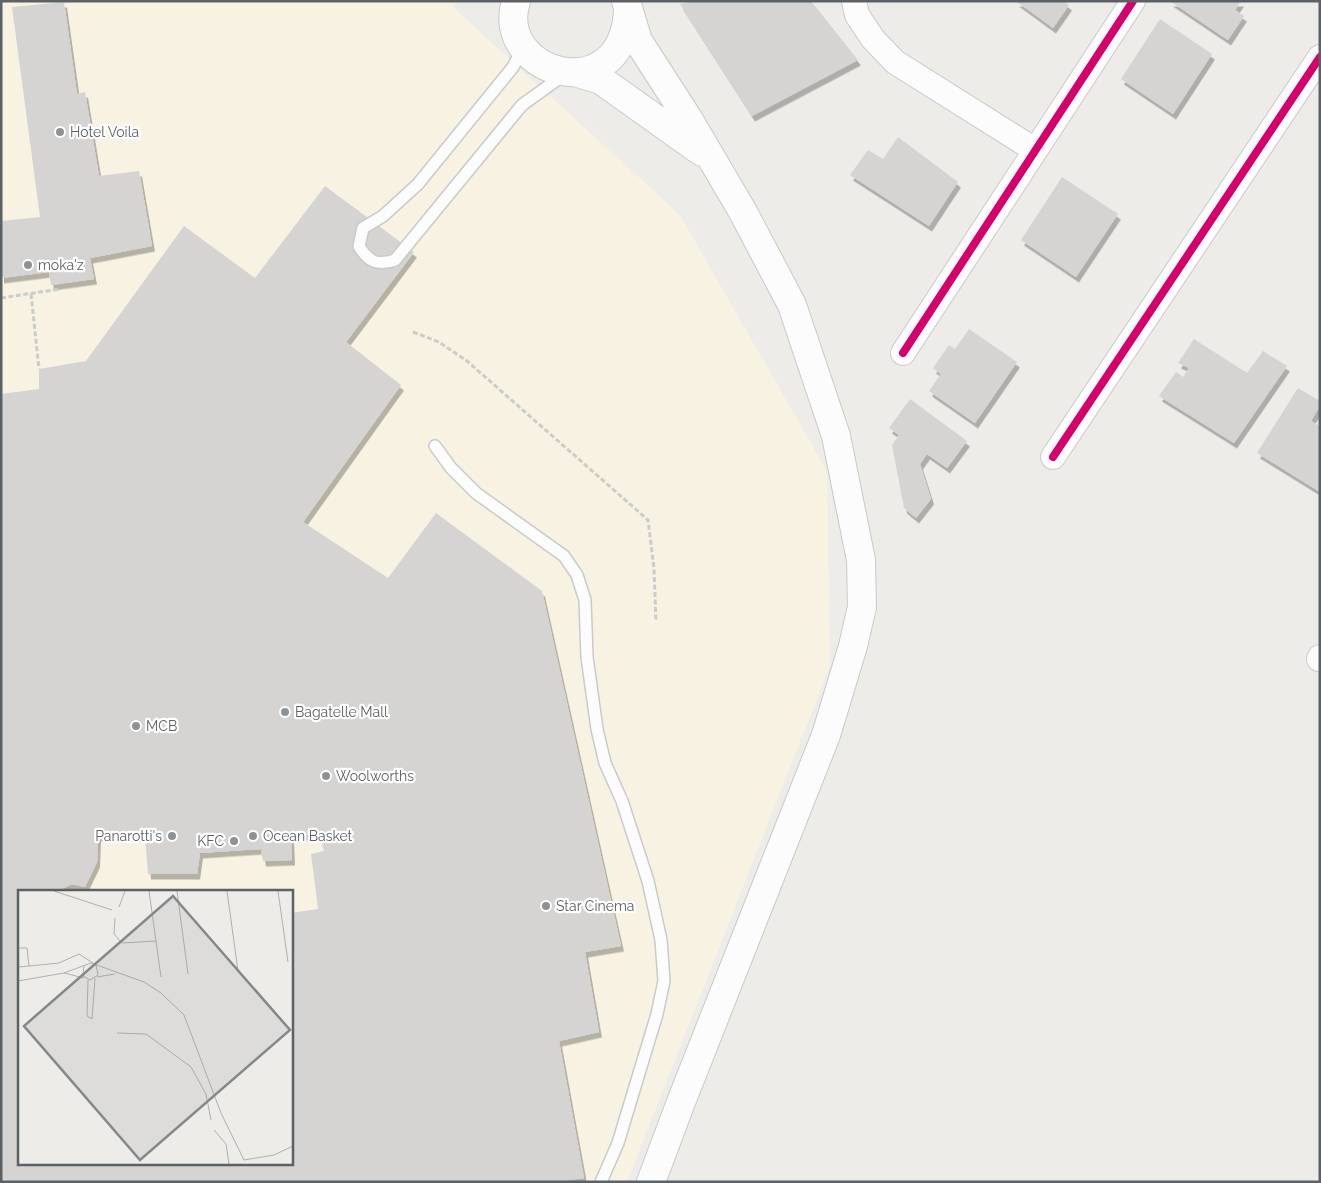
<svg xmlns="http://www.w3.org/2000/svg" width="1321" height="1183" font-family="Raleway,sans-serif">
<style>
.commercial{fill:#f7f2e1;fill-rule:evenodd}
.building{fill:#d5d4d2;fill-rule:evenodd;filter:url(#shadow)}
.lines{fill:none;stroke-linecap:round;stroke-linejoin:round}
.lane-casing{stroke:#cacaca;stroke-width:14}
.street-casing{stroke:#cacaca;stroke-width:26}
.secondary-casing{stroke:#c9c9c8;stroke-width:30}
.path{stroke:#c9cecb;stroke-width:3;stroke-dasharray:5 2.5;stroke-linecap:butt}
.lane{stroke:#fcfcfc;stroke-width:11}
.street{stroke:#fcfcfc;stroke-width:24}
.secondary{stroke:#fcfcfc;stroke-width:28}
.cycleway-casing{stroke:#fff;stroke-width:11}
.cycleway{stroke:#d6006c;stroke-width:8}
.poi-dot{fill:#8f9294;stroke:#fff;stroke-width:2}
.labels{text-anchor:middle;stroke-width:4.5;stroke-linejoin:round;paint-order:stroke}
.poi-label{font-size:14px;fill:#5c6166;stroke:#fff;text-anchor:start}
.inset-road{fill:none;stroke:#afb0b0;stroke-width:1}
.view{fill:#85888b;fill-opacity:0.15;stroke:#85888b;stroke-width:2.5}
.inset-edge{fill:none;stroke:#5c6166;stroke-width:2.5}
</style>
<defs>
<filter id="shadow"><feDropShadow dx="3" dy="5.5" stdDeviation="0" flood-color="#0004"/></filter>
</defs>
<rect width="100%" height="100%" fill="#edece8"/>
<path class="commercial" d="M1,1H457L454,8L680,215L827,471L830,666L627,1182H1ZM19,892H291V1164H19Z"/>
<path class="building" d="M695,1H811L858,60L752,116L680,4Z
M1016,1H1064L1069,5L1053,28Z
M1170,1H1241L1235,10L1244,16L1228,40Z
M64,2L77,94L85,92L99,176L139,171L152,246L90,258L94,279L51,285L49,272L1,278V221L40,217L12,7Z
M1160,19L1212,54L1173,114L1121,79Z
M898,137L958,182L929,226L850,175L868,150L883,159Z
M1062,177L1118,214L1076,277L1021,240Z
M325,186L414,252L346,342L401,385L303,522L388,578L436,513L542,591L621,946L585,952L599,1032L559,1041L584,1178L554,1182H1V394L39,389V369L86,361L184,226L255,278ZM319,833L324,851L311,854L318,909L291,913V1164H19V892H55L72,884L85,887L97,862L98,836H145L148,874H197L200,853L261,849L263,861L292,860L291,837Z
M969,329L1017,362L975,423L929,391L941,374L933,368L949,345L955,349Z
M1194,339L1247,373L1263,351L1287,366L1234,443L1159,396L1176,372L1183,377L1189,368L1178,363Z
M1298,388L1320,401V406L1311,421L1320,426V492L1257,453Z
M910,399L967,441L947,468L927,454L920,464L931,499L916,518L904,508L892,445L899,435L889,428Z"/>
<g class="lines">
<g class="lane-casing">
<path id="lane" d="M523,47L513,67L418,184L383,216L363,228L359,246C368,262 378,266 395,260L522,105L565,74
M435,446L451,468L476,493L564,556L577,575L585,600L587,657L597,729L605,763L622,801L648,881L661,940L664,981L657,1014L618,1143L601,1182"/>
</g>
<g class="street-casing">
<path id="street" d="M854,1L857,15L873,39L895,62L1035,150
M903,353L1133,1
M1053,457L1320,57
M1319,659L1320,657"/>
</g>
<g class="secondary-casing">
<path id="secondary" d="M516,1C493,74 623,112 628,10
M626,1L638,41L689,120L743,212L792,305L836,436L861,560L862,607L853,646L826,735L681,1102L651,1182
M578,73L601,80L702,152"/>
</g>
<path class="path" d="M31,294L39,369
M1,298L60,289
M413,332L439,342L467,361L648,520L654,568L656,622"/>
<use href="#lane" class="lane"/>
<use href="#street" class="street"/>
<use href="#secondary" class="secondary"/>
<g class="cycleway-casing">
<path id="cycleway" d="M903,353L1133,1
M1053,457L1320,57"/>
</g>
<use href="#cycleway" class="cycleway"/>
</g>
<g class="poi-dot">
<circle cx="60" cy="132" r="5"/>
<circle cx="28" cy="265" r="5"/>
<circle cx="285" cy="712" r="5"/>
<circle cx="136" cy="726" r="5"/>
<circle cx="326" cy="776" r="5"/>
<circle cx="172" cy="836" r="5"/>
<circle cx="253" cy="836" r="5"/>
<circle cx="234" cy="841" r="5"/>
<circle cx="546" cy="906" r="5"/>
</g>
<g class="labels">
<g class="poi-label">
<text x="70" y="137">Hotel Voila</text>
<text x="38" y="270">moka'z</text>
<text x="295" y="717">Bagatelle Mall</text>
<text x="146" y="731">MCB</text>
<text x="336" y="781">Woolworths</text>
<text x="162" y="841" text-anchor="end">Panarotti's</text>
<text x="263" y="841">Ocean Basket</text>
<text x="224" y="846" text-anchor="end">KFC</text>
<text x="556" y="911">Star Cinema</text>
</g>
</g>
<g transform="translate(18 890)">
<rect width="275" height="275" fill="#edece8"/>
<path class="inset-road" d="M36,1L94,20M131,1L143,87M159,1L170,84M209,1L220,81M260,1L270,72M101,17L107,1M97,28L96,44L104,53L138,51M0,58H9L11,76L0,77M66,75L65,86L72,90L80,85L78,75M11,76L41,73L61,64L75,73M46,83L66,88M79,87L97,84M70,90L69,126L74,129L77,88M0,91L46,83L73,73L126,92L143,103L166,125L203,223L226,270L256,265L275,256M99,143L128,144L173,177L188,204L193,230M196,240L208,254L211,274"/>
<path class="view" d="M155,6L272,140L122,270L6,136Z"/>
<rect width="275" height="275" class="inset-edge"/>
</g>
<rect width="1321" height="1183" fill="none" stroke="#5c6166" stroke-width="5"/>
</svg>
